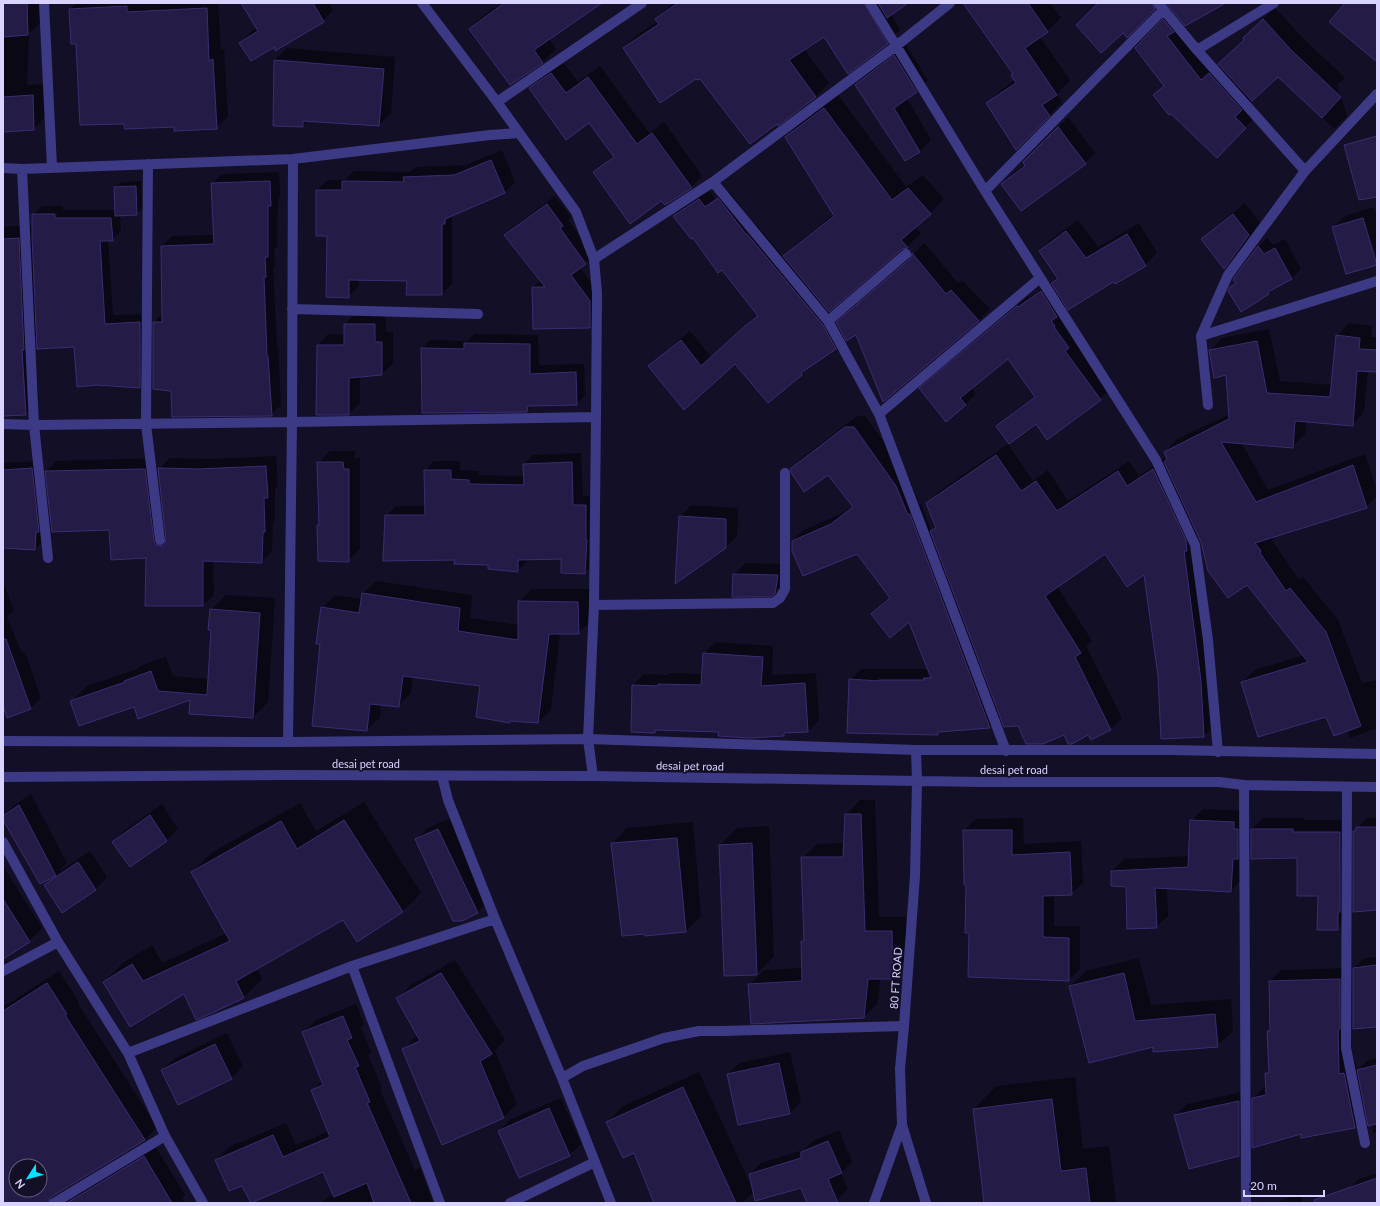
<svg xmlns="http://www.w3.org/2000/svg" width="1380" height="1206" font-family="Lato,sans-serif">
<style>
.shadow{fill:#0007;fill-rule:evenodd}
.building{fill:#241b47;stroke:#3b2d73;fill-rule:evenodd}
.lines{fill:none;stroke-linecap:round;stroke-linejoin:round}
.minor{stroke:#3d3a85;stroke-width:10}
.tertiary{stroke:#3d3a85;stroke-width:10}
.labels{text-anchor:middle;stroke-width:3.5;stroke-linejoin:round;paint-order:stroke}
.street-label{font-size:11px;fill:#d9d4ff;stroke:#130f26}
</style>
<rect width="100%" height="100%" fill="#130f26"/>
<path class="shadow" d="M3,3H39L40,23L29,33L27,85L44,84L45,117L34,129L3,131Z
M76,3H218L221,51L224,48L228,117L216,128L125,123L76,43L70,9Z
M243,3H329L333,10L323,21L276,45L240,43L251,32L257,28Z
M501,3H600L549,39L556,49L543,62L510,84L470,29L483,16Z
M674,3H907L891,14L900,30L887,43L824,36L804,49L829,83L816,96L700,77L624,48L637,35L658,21L657,19Z
M964,3H1050L1061,18L1047,31L1040,37L1070,80L1057,94L1062,102L1016,149L987,103L1001,90L1015,80L1014,74Z
M1275,8L1303,38L1345,78L1337,85L1347,116L1334,129L1278,76L1246,105L1257,115L1229,145L1154,95L1165,85L1136,48L1165,18L1214,69L1245,39L1256,26Z
M906,45L928,80L916,91L907,98L931,140L919,152L856,85L868,73Z
M287,48L395,57L391,113L379,125L309,120L303,126L274,125L275,60Z
M563,62L578,82L600,66L649,133L664,122L702,176L691,187L662,200L595,172L614,155L589,122L530,88L542,77Z
M838,95L906,187L923,175L944,199L915,227L921,233L907,247L901,248L828,311L836,324L849,311L912,257L913,254L924,243L958,283L962,280L990,309L979,320L884,400L856,333L846,338L835,348L811,365L802,374L735,363L684,409L650,366L659,357L690,331L711,357L758,315L722,268L674,216L683,206L709,190L715,199L728,190L756,226L757,225L783,257L798,243L834,214L786,137L800,123Z
M1068,117L1095,153L1085,163L1003,184L1013,173L1026,164L1024,162Z
M502,150L515,182L504,193L452,216V284L441,294L408,280L359,279V286L348,297L328,235L317,190L328,180H345L354,171L410,172L415,167L466,165Z
M279,172L280,195L278,198L277,246L274,249L275,266L273,268L277,346H278L281,405L271,415L172,390L154,322L163,313L162,246L172,236L215,235L212,183L222,174Z
M141,181L142,208L137,214L120,215L121,231L112,240H108L113,315L148,314V379L139,387L74,346L37,335L34,338L39,401L26,414L3,415V227L33,225V215L42,206H63V210H116L115,187L121,182Z
M555,196L571,217L568,220L594,255L580,267L598,293V318L590,327L533,287L541,280L505,235L513,227Z
M1245,203L1260,223L1236,256L1225,267L1202,239L1214,228Z
M1374,207L1377,216L1376,264L1333,227L1345,216Z
M1078,220L1098,247L1139,223L1157,253L1145,265L1067,306L1062,311L1111,388L1100,399L1036,423L997,426L1008,416L1035,396L1008,358L971,388L976,394L965,405L931,378L1028,296L1029,298L1052,281L1053,283L1059,278L1040,251L1051,239Z
M1267,238L1273,245L1285,239L1301,269L1292,278L1274,288L1269,293L1242,311L1231,288L1236,282L1258,247Z
M356,313H385L386,332H393V363L382,374L360,376V403L349,414L318,345L328,334L345,335V324Z
M1349,323L1372,326L1371,337H1377V371L1368,370L1364,412L1352,425L1306,421L1305,434L1292,447L1241,442L1268,490L1365,454L1377,490V496L1366,507L1272,536L1273,538L1272,540L1299,580L1303,577L1338,620L1362,683L1377,680V728L1350,738L1347,730L1326,715L1242,682L1255,670L1304,655L1247,584L1202,542L1197,533L1198,538L1196,540L1215,725L1204,736L1159,676L1145,573L1105,552L1057,586L1092,641L1086,646L1122,718L1110,729L1089,734H1065L1019,725L1001,716L990,727L941,731L938,734L850,680L861,669H929L909,621L872,614L890,597L857,552L792,541L804,530L843,513L853,506L828,474L791,469L802,458L857,416H865L907,474L920,505L921,504L931,531L936,526L927,504L938,492L1008,444L1033,481L1048,470L1068,501L1129,461L1139,476L1165,458L1166,461L1168,459L1165,452L1177,439L1230,414L1227,374L1210,351L1222,338L1269,329L1280,381L1332,385L1337,336Z
M474,334L538,335L539,365L584,364L585,395L577,404L533,405L527,411L422,349L430,340L468,341Z
M330,451H355V458H360V549L348,561L318,525L320,524L318,463Z
M581,453L583,496H595L594,563L585,573L562,558L527,559V562L517,571L489,564L456,559L386,516L396,506H426L425,471L434,461H460V470L479,471L478,475L524,476V464L533,455Z
M276,456L278,486L275,489V520L273,522L272,551L262,562L213,561L214,595L203,605L147,557L110,529L46,471L57,461L155,458L164,530L167,536L159,469L170,458L210,459Z
M40,461L43,541L35,549L3,547V463Z
M691,505L738,508L737,536L725,548L680,517Z
M745,563L789,564L786,581L774,593L734,575Z
M376,581L472,595L470,618L519,625V602L532,589H591V621L578,633H560L551,710L538,722L511,720L509,722L482,686L413,676L411,693L398,706L381,704L380,717L367,730L321,643L322,608L335,595L362,599L363,593Z
M3,582L14,610L7,617L22,653L25,652L41,698L31,708L8,716L3,702Z
M226,595L275,598L268,702L253,717L192,699L134,706L71,702L87,686L137,669L140,666L166,657L173,676L209,679L212,629L211,610Z
M715,642L773,646L772,675L816,673L819,720L808,731L787,732L784,735L658,729L655,732L633,685L644,674L668,675L670,673L702,674L704,654Z
M31,794L67,863L59,871H60L90,851L107,877L96,889L62,912L45,886L54,876L3,818L14,805Z
M860,800H875L879,917H906V964L892,978H880L878,1003L864,1017L750,984L764,970L802,968V941L804,938L802,858L817,844L845,843L846,815Z
M364,802L421,893L402,912L343,918L257,968L262,979L243,998L185,993L104,982L123,963L152,945L162,963L227,933L192,872L211,853L300,803L316,831Z
M162,804L178,829L167,840L130,866L113,842L125,830Z
M1203,809L1245,811L1242,879L1231,891L1167,888L1168,916L1156,927L1127,886L1112,885V871L1124,859L1190,856L1191,821Z
M450,818L489,900L478,912L462,920L416,840L428,828Z
M1023,818L1024,844L1081,841L1083,883L1071,894L1054,895V926H1080V969L1068,980L970,932L964,830L976,819Z
M1263,818H1304V820H1352L1349,918L1338,929L1298,857L1252,829Z
M1367,818H1377V909L1354,832Z
M693,822L701,916L686,931L612,844L627,828Z
M769,826L774,956L757,974L720,845L737,828Z
M3,866L42,928L29,941L6,955L3,952Z
M1377,957V1026L1354,968L1364,958Z
M1139,958L1151,1005L1231,999L1233,1031L1217,1046H1154L1070,987L1086,971Z
M455,960L505,1040L495,1051L517,1104L503,1118L404,1049L417,1035L397,999L411,985Z
M1350,968V1064L1355,1062L1357,1071L1368,1060L1377,1058V1132L1373,1133L1372,1124L1367,1115L1355,1127L1302,1136L1301,1133L1253,1098L1264,1087H1267L1266,1073L1270,1070L1268,1032L1271,1029L1270,981L1281,970Z
M59,971L78,1001L77,1002L157,1127L145,1140L30,1203H3V1007ZM16,1166H40V1190H16Z
M356,1004L364,1024L361,1028L371,1052L368,1055L382,1088L380,1090L415,1170L420,1168L433,1203H319L371,1173L363,1155L250,1202L243,1184L216,1160L229,1147L286,1123L296,1145L329,1131L312,1091L322,1080L303,1033L316,1020Z
M227,1033L243,1066L232,1078L179,1104L162,1070L174,1059Z
M790,1052L801,1101L790,1113L728,1074L739,1063Z
M699,1072L752,1188L750,1174L761,1163L803,1150L813,1141L839,1130L852,1162L841,1173L848,1189L837,1200L830,1203H808L802,1186L754,1192L742,1203H654L652,1198L653,1197L634,1151L607,1122L623,1106Z
M1075,1077L1083,1149L1109,1146L1116,1202L1115,1203H985L974,1109L996,1086Z
M1250,1090L1251,1143L1239,1155L1175,1115L1187,1104Z
M561,1098L581,1144L569,1155L499,1131L511,1119Z
M155,1146L185,1195L182,1198L184,1203H77L74,1199L85,1188Z
M1377,1173V1203H1356L1351,1187L1359,1179Z
M1300,1194L1303,1203H1274Z"/>
<path class="building" d="M3,3H27L28,35L3,37Z
M241,3H313L324,22L275,51V47L251,61L239,43L258,31Z
M504,3H602L534,50L543,63L510,85L469,29Z
M678,3H864L888,44L848,74L824,37L789,60L816,97L778,126L777,124L750,144L700,79L697,80L696,79L660,103L623,48L659,24L655,19Z
M878,3H908L887,18Z
M963,3H1028L1048,32L1025,48L1057,95L1042,105L1050,116L1016,150L986,103L1016,83L1011,75L1013,74Z
M1098,3H1152L1155,9L1127,38L1123,33L1101,53L1076,25Z
M1166,3H1226L1185,26Z
M1345,3H1377V62L1329,22Z
M127,6V12L207,8L209,61L213,59L217,129L174,131V127L125,129L124,124L80,125L76,44H71L69,9Z
M1163,19L1174,32L1167,36L1201,80L1209,73L1242,110L1235,117L1246,128L1217,158L1171,114L1169,115L1153,95L1164,86L1135,48Z
M1263,19L1291,50L1341,97L1322,118L1278,77L1252,101L1218,64L1244,40L1243,38Z
M894,55L917,92L894,108L920,152L905,161L855,85Z
M274,60L384,69L379,126L303,121V127L273,126Z
M551,73L566,93L588,77L637,144L652,133L692,188L665,205L661,201L630,224L593,172L614,157L589,123L566,140L529,88Z
M33,95L34,130L3,132V97Z
M824,108L892,200L908,188L931,214L901,240L908,248L902,249L829,312L783,256L834,216L785,137Z
M1058,127L1086,164L1021,211L1001,184L1025,166L1023,162Z
M1377,136V197L1359,200L1344,145Z
M491,160L505,193L445,219V224H442V295H406L407,281L349,280V298L326,297L327,236H316V190H342V181L404,182L403,177L454,175Z
M270,181L271,206H268V257H265L266,277H264L267,356H268L272,416L172,417L171,391L153,389V322H162L161,246L214,244L211,183Z
M136,186L137,215L115,216L114,187Z
M718,198L746,234H747L823,325L836,349L801,373L802,375L768,403L735,364L684,410L648,366L681,340L701,366L745,326L758,316L722,270L718,273L693,238L691,239L673,216L699,199L705,207Z
M547,204L563,226L560,228L586,264L571,275L590,301V328L533,329L532,287H545L504,235Z
M32,214H55V218H111L113,241H100L105,324L140,322V388L97,385L77,387L74,347L37,349L32,237Z
M1233,214L1249,235L1224,269L1201,239Z
M1363,218L1377,265L1346,274L1332,227Z
M1066,231L1086,258L1127,234L1146,266L1115,284L1113,282L1068,310L1051,283L1058,279L1039,251Z
M19,238L24,350H22L26,415L3,416V239Z
M1258,246L1264,254L1275,248L1292,279L1268,292L1269,294L1241,312L1228,291L1230,287L1236,283L1233,280L1234,278Z
M912,253L946,294L951,290L979,321L883,402L856,335L846,341L836,322L910,259Z
M1041,291L1057,317L1051,321L1055,326L1054,327L1069,348L1065,351L1101,400L1047,440L1036,424L1009,444L996,426L1035,397L1008,359L960,398L966,405L946,422L919,388L1017,306L1018,307Z
M344,324H375V342H382V375L349,378V415H316L317,345H344Z
M1336,335L1360,338L1359,349L1377,350V372L1357,371L1353,426L1295,421L1293,448L1221,442L1256,502L1353,465L1367,508L1255,543L1261,551L1260,553L1286,591L1290,588L1326,632L1361,726L1334,736L1326,717L1258,737L1241,682L1308,662L1247,585L1228,598L1208,571L1201,542L1164,462L1167,459L1164,452L1229,419L1226,375L1214,378L1209,350L1257,341L1267,393L1330,397Z
M464,343L530,344V374L576,372L577,405L528,406L527,412L422,413L421,348L464,349Z
M845,427H854L896,486L908,515L910,514L990,728L938,732V735L847,733L849,679L879,681V680H925L923,678H931L909,622L890,638L871,614L890,598L857,554L803,576L792,551V541L831,524L853,507L828,475L804,492L792,474L790,469Z
M996,455L1021,491L1036,481L1057,511L1118,471L1127,486L1153,469L1186,540L1187,551H1184L1201,681L1204,737L1161,739L1158,676L1144,575L1127,587L1105,554L1045,596L1081,653L1075,657L1111,730L1091,740L1088,735L1072,744H1068L1064,735L1043,744H1026L1018,726L1004,727L930,531L936,528L926,503Z
M317,462H343L344,469H349V562L318,561L317,525H319Z
M572,462L573,505H586V540H587L585,574L561,573V559L518,560V572L488,569V565L454,564L455,560L383,561L385,515H425L424,470H451V479L469,480V484L524,485L523,464Z
M266,466L268,498H264L265,532H263L262,563L203,561V606H145L146,558L111,560L109,530L52,532L45,471L145,469L154,541L155,544L160,546L164,545L166,539L158,468L198,469Z
M32,468L39,532H36L35,550L3,548V470Z
M679,516L726,519V548L675,584Z
M733,574L778,575L775,594L771,597H732Z
M362,593L460,608L458,631L518,640V601L578,602L579,634H549L538,723L510,721V723L476,717L480,686L403,676L399,707L370,704L367,731L312,726L320,644H316L321,607L359,613Z
M210,609L260,613L253,718L189,714L190,700L138,719L134,707L79,726L70,701L125,682L124,681L151,671L158,691L207,695L211,630H208Z
M3,639H6L31,709L7,718L3,705Z
M703,653L763,657L761,686L805,683L808,732L784,733V736L750,738L718,736L719,732L655,730V733L631,732L632,685L658,686V684L701,685Z
M19,805L56,876L40,884L3,820V816Z
M845,814H861L865,931H892L893,979H868L864,1018L751,1024L748,984L802,981L801,941H804L801,857H843Z
M150,815L167,841L130,867L112,842Z
M344,820L403,912L357,942L343,920L236,981L244,998L212,1013L196,1020L184,994L130,1027L103,982L132,964L143,981L230,941L191,872L281,821L297,849Z
M1190,820L1234,822V829H1238V859H1233L1231,892L1155,888L1157,928L1127,929L1126,887L1111,886V871L1188,867Z
M1356,827H1377V910L1353,912V831H1356Z
M438,829L478,913L462,921H453L415,839Z
M1251,829H1293V832H1340V912H1338V930H1317L1318,896H1297V858L1251,859Z
M963,830H1012V855L1070,852L1072,895L1043,896V937L1069,938V981L968,977L969,933H965L966,885H964Z
M677,838L686,932L645,936V934L622,936L611,843Z
M752,843L757,975L724,976L719,845Z
M78,862L96,890L62,913L44,885Z
M3,899L30,942L3,959Z
M1377,965V1027L1353,1029V968Z
M441,973L492,1054L480,1061L504,1118L442,1145L402,1049L420,1041L396,998Z
M1124,973L1135,1021L1215,1014L1218,1047L1153,1052V1047L1089,1063L1069,986Z
M1340,979V1029L1338,1030L1339,1074L1344,1073L1355,1128L1301,1138V1134L1252,1148V1098L1266,1095L1265,1073H1269L1267,1031H1270L1269,981Z
M47,983L67,1014L65,1015L145,1140L51,1197L48,1203H3V1011ZM16,1166H40V1190H16Z
M343,1016L352,1038L347,1040L359,1066L355,1067L370,1102L367,1103L411,1203H374L367,1183L334,1197L323,1172L251,1203L242,1186L229,1191L215,1160L273,1135L283,1157L330,1137L311,1090L323,1085L302,1032Z
M215,1044L232,1079L178,1105L161,1070Z
M779,1063L790,1114L738,1125L727,1074Z
M1377,1065V1124L1368,1126L1357,1070Z
M683,1087L736,1203H654L634,1153L623,1158L606,1122Z
M1052,1099L1061,1171L1086,1168L1090,1203H984L973,1109Z
M1239,1101V1156L1189,1169L1174,1115Z
M549,1108L570,1156L519,1178L498,1131Z
M828,1141L842,1173L828,1179L838,1203H807L801,1188L755,1201L749,1174L801,1158V1152Z
M144,1156L172,1203H67Z
M1377,1178V1203H1315L1314,1200Z"/>
<g class="lines">
<path class="minor" d="M44,3L52,167
M422,3L497,102L576,212L594,259L597,293L596,417L594,605L588,739L593,776
M870,3L985,191L1156,460L1195,545L1208,640L1218,752
M1158,3L1197,50L1305,171
M1197,50L1274,3
M497,102L642,3
M293,159L490,135L519,133
M148,164L146,424L160,540
M3,168L22,169L293,159L292,422L288,742
M22,169L34,425L48,558
M713,182L828,321L879,414L1006,751
M985,191L1163,10
M594,259L713,182L896,46L950,3
M292,309L478,314
M828,321L906,254
M1201,336L1377,281
M1208,405L1201,336L1228,275L1305,171L1377,94
M879,414L1040,278
M3,424L34,425L292,422L596,417
M594,605L773,603L780,598L785,589V473
M442,776L448,800L495,919
M1244,785L1246,1203
M1347,787L1346,1048L1365,1143
M3,842L58,942L128,1053L165,1136L203,1203
M352,966L495,919L562,1078L611,1203
M3,971L58,942
M128,1053L352,966L440,1203
M562,1078L583,1066L664,1038L699,1031H723L904,1026
M902,1125L926,1203
M54,1203L165,1136
M510,1203L595,1162"/>
<path class="tertiary" d="M3,741L288,742L588,739L916,750H1170L1377,754
M3,777L284,775L593,776L983,782H1219L1244,785L1377,787
M874,1203L902,1125L900,1069L904,1026L915,876L917,781L916,750"/>
</g>
<g class="labels">
<g class="street-label">
<text x="366" y="768">desai pet road</text>
<text transform="translate(690 766) rotate(1)" y="4">desai pet road</text>
<text x="1014" y="774">desai pet road</text>
<text transform="translate(896 978) rotate(-86)" y="4">80 FT ROAD</text>
</g>
</g>
<rect width="1380" height="1206" fill="none" stroke="#d9d4ff" stroke-width="8"/>
<g transform="translate(28 1178) rotate(234)"><circle r="19" fill="#130f26" stroke="#625e7d"/>
<path d="M0-3L7 15L0 10L-7 15Z" fill="#00e5ff"/>
<text y="-6" font-size="11" font-weight="bold" text-anchor="middle" fill="#d9d4ff">N</text>
</g>
<path d="M1244 1190v6h80v-6" fill="none" stroke="#d9d4ff" stroke-width="2"/>
<text x="1250" y="1190" font-size="12" fill="#d9d4ff" stroke="#130f26" stroke-width="3" paint-order="stroke">20 m</text>
</svg>
